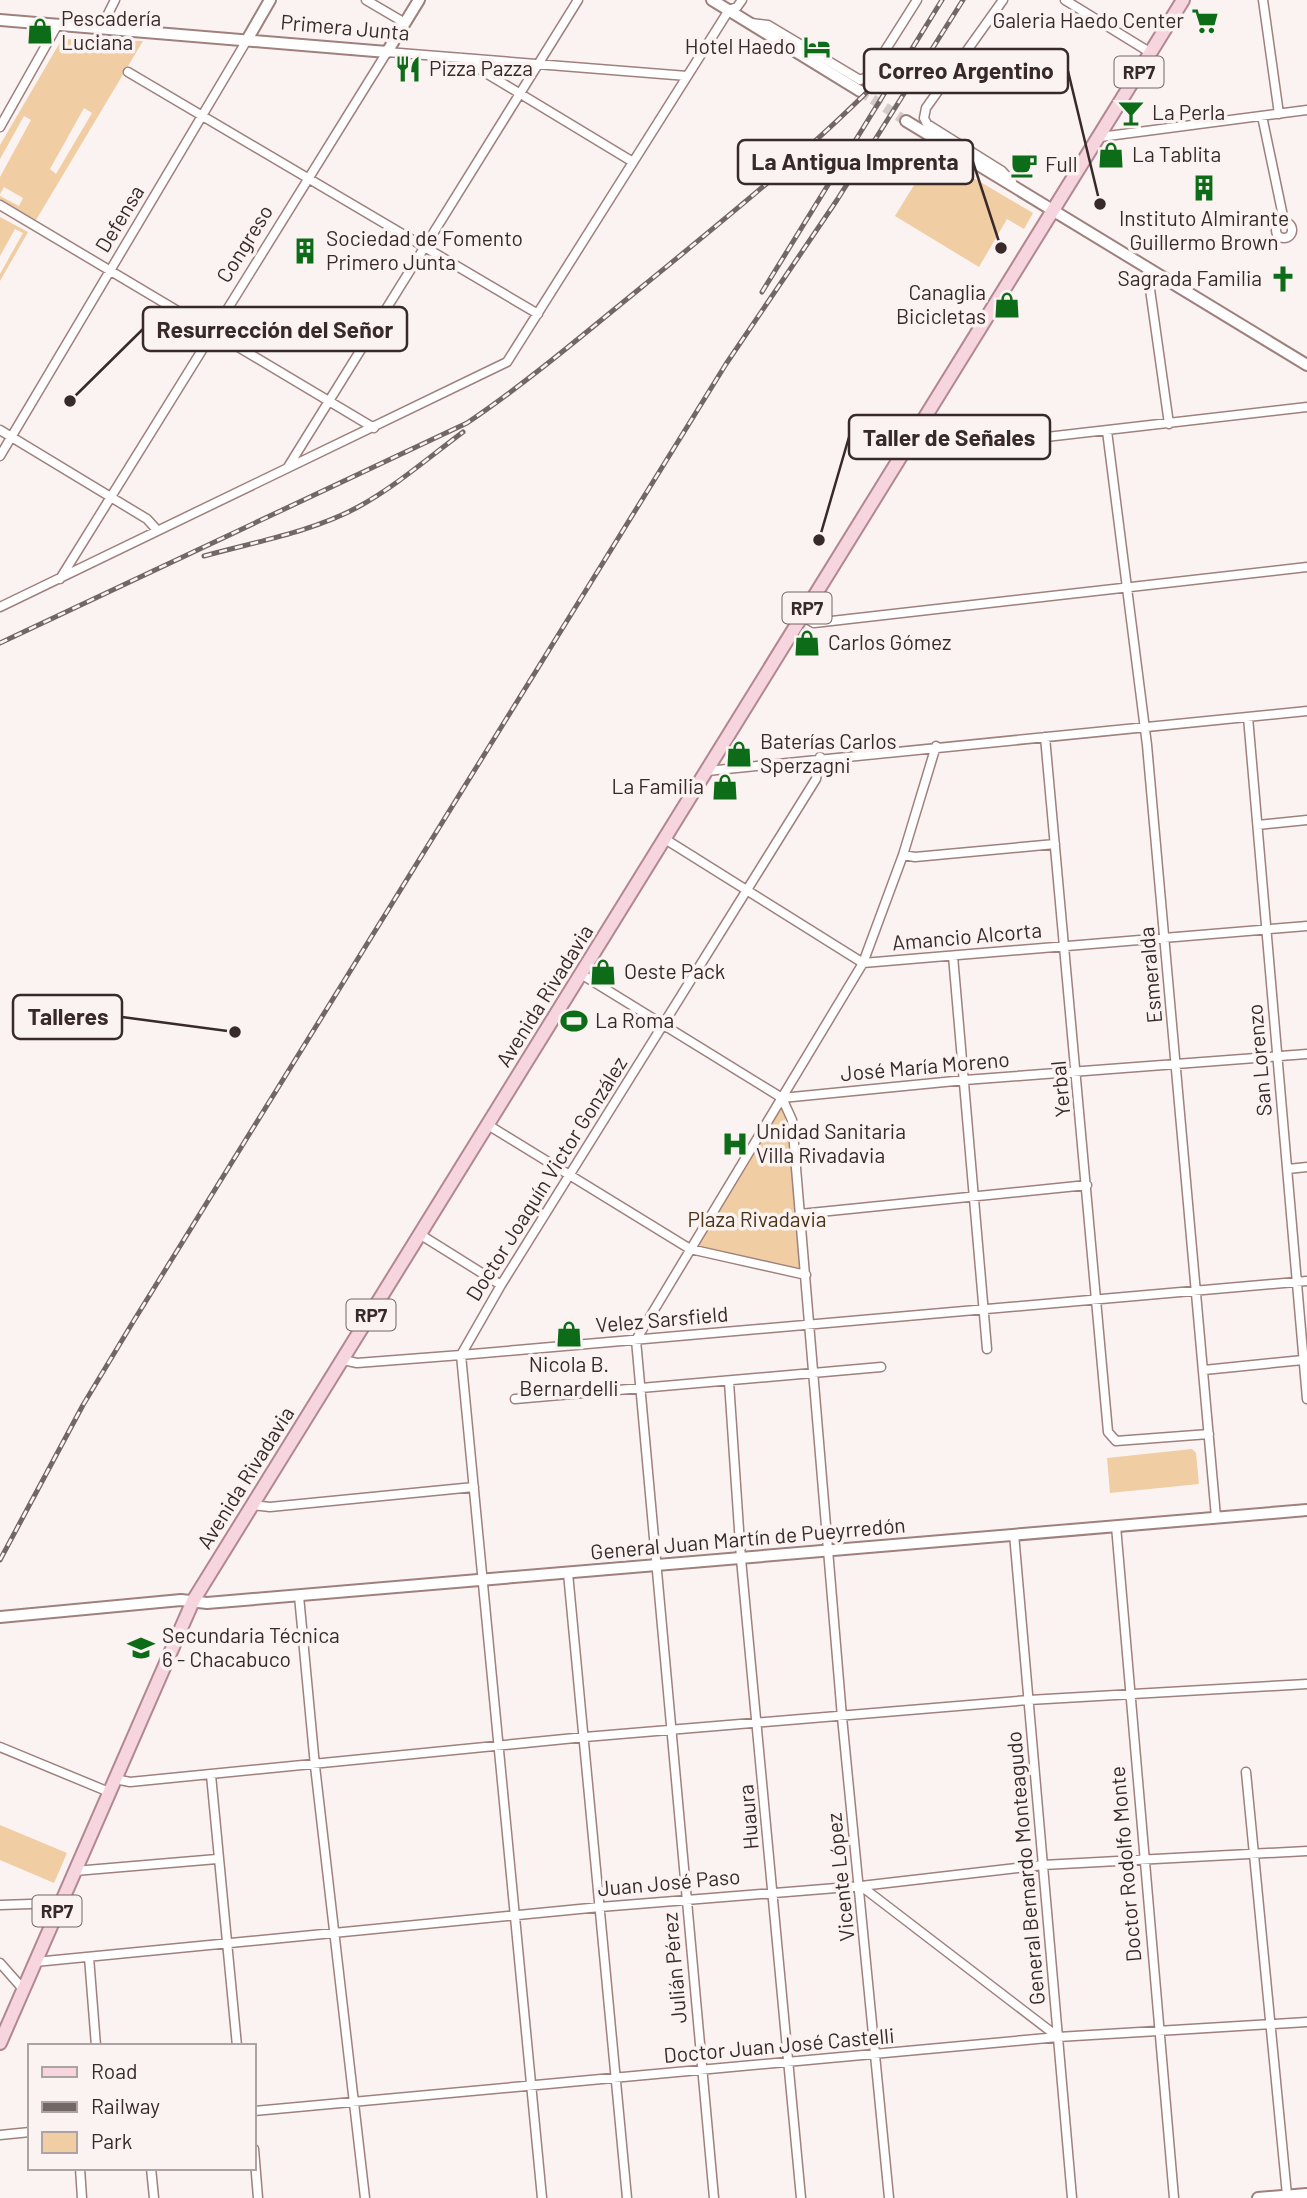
<svg xmlns="http://www.w3.org/2000/svg" width="1307" height="2198" font-family="Barlow,sans-serif">
<style>
.green{fill:#f0cda3;fill-rule:evenodd}
.lines{fill:none;stroke-linecap:round;stroke-linejoin:round}
.secondary-tunnel{stroke:#d3cbca;stroke-width:10;stroke-dasharray:10 5;stroke-linecap:butt}
.street-casing{stroke:#9f807d;stroke-width:11}
.secondary-casing{stroke:#9f807d;stroke-width:14}
.primary-casing{stroke:#b18791;stroke-width:16}
.street{stroke:#fff;stroke-width:8}
.secondary{stroke:#fff;stroke-width:10}
.primary{stroke:#f7d5df;stroke-width:12}
.rail-casing{stroke:#736766;stroke-width:5}
.rail{stroke:#faf3f2;stroke-width:2.5;stroke-dasharray:8;stroke-linecap:butt}
.labels{text-anchor:middle;stroke-width:7;stroke-linejoin:round;paint-order:stroke}
.shield{fill:#faf3f2;stroke:#726665;stroke-width:2}
.shield-label{font-size:19px;font-weight:bold;fill:#372a29}
.poi-label{font-size:21px;fill:#372a29;stroke:#faf3f2;text-anchor:start}
.street-label{font-size:21px;fill:#372a29;stroke:#faf3f2}
.park-label{font-size:21px;fill:#4b3315;stroke:#faf3f2}
.leader{fill:none;stroke:#372a29;stroke-width:2.5}
.callout-dot{fill:#372a29;stroke:#faf3f2;stroke-width:2.5}
.callout{fill:#faf3f2;stroke:#372a29;stroke-width:2.5}
.callout-label{font-size:23px;text-anchor:middle;font-weight:bold;fill:#372a29}
</style>
<rect width="100%" height="100%" fill="#faf3f2"/>
<path class="green" d="M62,39L143,41L36,220L0,200V196L19,206L23,198L4,187L0,194V177L31,120L24,116L0,159V145ZM84,108L92,113L56,174L50,169Z
M933,154L1033,213L1024,229L1007,219L979,267L895,216Z
M0,217L28,232L0,281V274L23,233L15,229L0,256Z
M782,1098L800,1214L806,1275L690,1249Z
M1192,1449L1196,1453L1199,1484L1110,1493L1107,1458Z
M0,1825L67,1853L54,1883L0,1860Z"/>
<g class="lines">
<path class="secondary-tunnel" d="M860,91L906,121"/>
<g class="street-casing">
<path id="street" d="M366,0L405,23
M1003,0L926,108L924,118L927,124L1002,171L1012,182
M1065,0L1151,53
M1263,0L1279,114
M751,23L768,25L860,80L869,76L917,0
M101,28L115,0
M461,58L633,162
M128,72L538,314
M1262,116L1284,221
M0,127L58,24
M1100,137L1307,110
M0,205L374,428
M1276 230a8 8 0 1 1 16 0a8 8 0 1 1-16 0Z
M1147,268L1169,424
M0,430L147,519L157,530
M1107,431L1147,745L1216,1517
M909,446L924,451L1307,407
M0,456L247,40
M288,467L578,0
M60,579L387,52L687,76
M0,607L507,362L729,10L737,7L742,0
M802,616L814,623L1307,567
M1248,717L1307,1399
M1045,737L1108,1432L1116,1441L1209,1434
M707,771L1307,711
M1258,825L1307,820
M665,839L863,963L1307,926
M903,855L915,857L1055,844
M953,956L987,1349
M581,974L782,1098L965,1080L1307,1054
M782,1098L792,1120L842,1717L889,2198
M488,1125L690,1249L806,1275
M1288,1169L1307,1167
M800,1214L1087,1185
M421,1235L501,1285
M343,1360L357,1363L461,1355L1307,1281
M1204,1370L1303,1360
M729,1382L741,1559L801,2198
M515,1399L881,1367
M252,1505L270,1507L474,1487
M1116,1526L1174,2198
M1014,1534L1072,2198
M568,1573L627,2198
M299,1596L315,1766L365,2198
M0,1747L109,1792
M1246,1772L1287,2195
M211,1775L237,2046
M115,1779L130,1782L585,1737L1029,1700L1307,1684
M75,1871L217,1859
M861,1886L1058,2037
M0,1905L61,1903
M89,1957L96,2046
M35,1962L600,1907L861,1886L1043,1865L1307,1851
M0,1963L23,1989
M254,2111L1058,2037L1307,2022
M0,2135L30,2132
M254,2149L258,2198
M80,2168L82,2198
M151,2168L154,2198
M542,2198L461,1355L501,1285L816,779L820,757
M714,2198L636,1340L863,963L903,855L936,746"/>
</g>
<g class="secondary-casing">
<path id="secondary" d="M712,0L860,91
M0,20L387,52L419,0
M247,40L270,0
M906,121L1307,365
M0,1617L181,1600L207,1603L1307,1510
M1258,2198L1307,2194"/>
</g>
<g class="primary-casing">
<path id="primary" d="M0,2043L193,1601L1183,0"/>
</g>
<use href="#street" class="street"/>
<use href="#secondary" class="secondary"/>
<use href="#primary" class="primary"/>
<g class="rail-casing">
<path id="rail" d="M762,292L942,0
M204,556C254,542 312,532 358,507C396,486 428,458 463,432
M0,643L467,423C529,381 585,333 643,286C721,222 801,158 872,87
M0,1560L83,1405L133,1322L726,364L837,200L963,0"/>
</g>
<use href="#rail" class="rail"/>
</g>
<defs>
<g id="supermarket-bare" transform="scale(2.1)"><path d="M-6-5.5h2.5l.6 2H6L4.5 2H-2.5L-4.4-4H-6ZM-1.5 3.2a1.3 1.3 0 1 0 .1 0ZM3 3.2a1.3 1.3 0 1 0 .1 0Z" fill="#0d6c18" stroke="#faf3f2" stroke-width="2.5" paint-order="stroke"/></g>
<g id="shop-bare" transform="scale(2.1)"><path d="M-5-2.5h2.3a2.7 3.5 0 0 1 5.4 0H5L5.5 6h-11ZM-1.5-2.5h3a1.5 2.3 0 0 0-3 0Z" fill="#0d6c18" stroke="#faf3f2" stroke-width="2.5" paint-order="stroke"/></g>
<g id="hotel-bare" transform="scale(2.1)"><path d="M-6-4.5h1.5V1H6V5H4.5V3h-9V5H-6ZM-4 0a1.8 1.8 0 1 1 3.6 0ZM.5 0V-2.5h3Q6-2.5 6 0Z" fill="#0d6c18" stroke="#faf3f2" stroke-width="2.5" paint-order="stroke"/></g>
<g id="restaurant-bare" transform="scale(2.1)"><path d="M-5-6h1v4h1v-4h1v4h1v-4h1v5L-1.5 .5V6h-2V.5L-5-1ZM5-6V6H3V1.5H1.5Q1.5-4 5-6Z" fill="#0d6c18" stroke="#faf3f2" stroke-width="2.5" paint-order="stroke"/></g>
<g id="bar-bare" transform="scale(2.1)"><path d="M-6-5H6L.8 .8V4.5H3.5V6h-7V4.5H-.8V.8Z" fill="#0d6c18" stroke="#faf3f2" stroke-width="2.5" paint-order="stroke"/></g>
<g id="cafe-bare" transform="scale(2.1)"><path d="M-5.5-4.5H6V0H3Q3 3.5 0 3.5H-2.5Q-5.5 3.5-5.5 0ZM3-3.2v2h1.7v-2ZM-6 4.5H4V6H-6Z" fill="#0d6c18" stroke="#faf3f2" stroke-width="2.5" paint-order="stroke"/></g>
<g id="building-bare" transform="scale(2.1)"><path d="M-4-6H4V6H1V3H-1V6H-4ZM-2.5-4.3h1.7v1.8h-1.7ZM.8-4.3h1.7v1.8H.8ZM-2.5-1h1.7V.8h-1.7ZM.8-1h1.7V.8H.8Z" fill="#0d6c18" stroke="#faf3f2" stroke-width="2.5" paint-order="stroke"/></g>
<g id="church-bare" transform="scale(2.1)"><path d="M-1.2-6h2.4v3.5h3.3v2.4h-3.3V6h-2.4V-.1h-3.3v-2.4h3.3Z" fill="#0d6c18" stroke="#faf3f2" stroke-width="2.5" paint-order="stroke"/></g>
<g id="stadium-bare" transform="scale(2.1)"><path d="M0-5a6.5 5 0 1 0 0 10a6.5 5 0 1 0 0-10ZM-3.5-1.8h7v3.6h-7Z" fill="#0d6c18" stroke="#faf3f2" stroke-width="2.5" paint-order="stroke"/></g>
<g id="hospital-bare" transform="scale(2.1)"><path d="M-5-5h3v3.5h4V-5h3V5h-3V1.5h-4V5h-3Z" fill="#0d6c18" stroke="#faf3f2" stroke-width="2.5" paint-order="stroke"/></g>
<g id="school-bare" transform="scale(2.1)"><path d="M0-5L7-2L0 1L-7-2ZM-4 1L0 2.5L4 1V4Q0 6-4 4Z" fill="#0d6c18" stroke="#faf3f2" stroke-width="2.5" paint-order="stroke"/></g>
</defs>
<g fill-rule="evenodd">
<use href="#supermarket-bare" x="1205" y="21"/>
<use href="#shop-bare" x="40" y="31"/>
<use href="#hotel-bare" x="817" y="47"/>
<use href="#restaurant-bare" x="408" y="69"/>
<use href="#bar-bare" x="1131" y="113"/>
<use href="#shop-bare" x="1111" y="155"/>
<use href="#cafe-bare" x="1024" y="165"/>
<use href="#building-bare" x="1204" y="188"/>
<use href="#building-bare" x="305" y="251"/>
<use href="#church-bare" x="1283" y="279"/>
<use href="#shop-bare" x="1007" y="305"/>
<use href="#shop-bare" x="807" y="643"/>
<use href="#shop-bare" x="739" y="754"/>
<use href="#shop-bare" x="725" y="787"/>
<use href="#shop-bare" x="603" y="972"/>
<use href="#stadium-bare" x="574" y="1021"/>
<use href="#hospital-bare" x="735" y="1144"/>
<use href="#shop-bare" x="569" y="1334"/>
<use href="#school-bare" x="141" y="1648"/>
</g>
<g class="labels">
<g class="shield">
<rect x="1114.5" y="56.5" width="49" height="31" rx="5"/>
<rect x="782.5" y="592.5" width="49" height="31" rx="5"/>
<rect x="346.5" y="1299.5" width="49" height="31" rx="5"/>
<rect x="32.5" y="1895.5" width="49" height="31" rx="5"/>
</g>
<g class="shield-label">
<text x="1139" y="79">RP7</text>
<text x="807" y="615">RP7</text>
<text x="371" y="1322">RP7</text>
<text x="57" y="1918">RP7</text>
</g>
<g class="poi-label">
<text x="61" y="26">Pescadería<tspan x="61" dy="24">Luciana</tspan></text>
<text x="1184" y="28" text-anchor="end">Galeria Haedo Center</text>
<text x="796" y="54" text-anchor="end">Hotel Haedo</text>
<text x="429" y="76">Pizza Pazza</text>
<text x="1152" y="120">La Perla</text>
<text x="1132" y="162">La Tablita</text>
<text x="1045" y="172">Full</text>
<text x="1204" y="226" text-anchor="middle">Instituto Almirante<tspan x="1204" dy="24">Guillermo Brown</tspan></text>
<text x="326" y="246">Sociedad de Fomento<tspan x="326" dy="24">Primero Junta</tspan></text>
<text x="1262" y="286" text-anchor="end">Sagrada Familia</text>
<text x="986" y="300" text-anchor="end">Canaglia<tspan x="986" dy="24">Bicicletas</tspan></text>
<text x="828" y="650">Carlos Gómez</text>
<text x="760" y="749">Baterías Carlos<tspan x="760" dy="24">Sperzagni</tspan></text>
<text x="704" y="794" text-anchor="end">La Familia</text>
<text x="624" y="979">Oeste Pack</text>
<text x="595" y="1028">La Roma</text>
<text x="756" y="1139">Unidad Sanitaria<tspan x="756" dy="24">Villa Rivadavia</tspan></text>
<text x="569" y="1372" text-anchor="middle">Nicola B.<tspan x="569" dy="24">Bernardelli</tspan></text>
<text x="162" y="1643">Secundaria Técnica<tspan x="162" dy="24">6 - Chacabuco</tspan></text>
</g>
<g class="street-label">
<text transform="translate(345 28) rotate(5)" y="7">Primera Junta</text>
<text transform="translate(120 219) rotate(-59)" y="7">Defensa</text>
<text transform="translate(245 244) rotate(-58)" y="7">Congreso</text>
<text transform="translate(967 937) rotate(-5)" y="7">Amancio Alcorta</text>
<text transform="translate(1151 975) rotate(-95)" y="7">Esmeralda</text>
<text transform="translate(545 996) rotate(-58)" y="7">Avenida Rivadavia</text>
<text transform="translate(1260 1060) rotate(-95)" y="7">San Lorenzo</text>
<text transform="translate(925 1067) rotate(-5)" y="7">José María Moreno</text>
<text transform="translate(1061 1089) rotate(-95)" y="7">Yerbal</text>
<text transform="translate(547 1179) rotate(-58)" y="7">Doctor Joaquín Victor González</text>
<text transform="translate(662 1320) rotate(-5)" y="7">Velez Sarsfield</text>
<text transform="translate(246 1478) rotate(-58)" y="7">Avenida Rivadavia</text>
<text transform="translate(748 1539) rotate(-5)" y="7">General Juan Martín de Pueyrredón</text>
<text transform="translate(749 1817) rotate(-95)" y="7">Huaura</text>
<text transform="translate(1126 1864) rotate(-95)" y="7">Doctor Rodolfo Monte</text>
<text transform="translate(1026 1868) rotate(-95)" y="7">General Bernardo Monteagudo</text>
<text transform="translate(841 1877) rotate(-96)" y="7">Vicente López</text>
<text transform="translate(669 1883) rotate(-5)" y="7">Juan José Paso</text>
<text transform="translate(675 1968) rotate(-95)" y="7">Julián Pérez</text>
<text transform="translate(779 2046) rotate(-5)" y="7">Doctor Juan José Castelli</text>
</g>
<g class="park-label">
<text x="757" y="1227">Plaza Rivadavia</text>
</g>
</g>
<path class="leader" d="M1100 204L1068 71M1001 248L973 162M70 401L143 329M819 540L849 437M235 1032L122 1017"/>
<g class="callout-dot">
<circle cx="1100" cy="204" r="7"/>
<circle cx="1001" cy="248" r="7"/>
<circle cx="70" cy="401" r="7"/>
<circle cx="819" cy="540" r="7"/>
<circle cx="235" cy="1032" r="7"/>
</g>
<g class="callout">
<rect x="864" y="49" width="204" height="44" rx="7"/>
<rect x="738" y="140" width="235" height="44" rx="7"/>
<rect x="143" y="307" width="264" height="44" rx="7"/>
<rect x="849" y="415" width="201" height="44" rx="7"/>
<rect x="13" y="995" width="109" height="44" rx="7"/>
</g>
<g class="callout-label">
<text x="966" y="79">Correo Argentino</text>
<text x="855" y="170">La Antigua Imprenta</text>
<text x="275" y="338">Resurrección del Señor</text>
<text x="949" y="446">Taller de Señales</text>
<text x="68" y="1025">Talleres</text>
</g>
<rect x="28" y="2044" width="228" height="126" fill="#faf3f2" stroke="#aca3a2" stroke-width="2"/>
<rect x="42" y="2067" width="35" height="10" fill="#f7d5df" stroke="#aca3a2" stroke-width="2"/>
<text x="91" y="2079" font-size="21" fill="#372a29">Road</text>
<rect x="42" y="2102" width="35" height="10" fill="#736766" stroke="#aca3a2" stroke-width="2"/>
<text x="91" y="2114" font-size="21" fill="#372a29">Railway</text>
<rect x="42" y="2132" width="35" height="21" fill="#f0cda3" stroke="#aca3a2" stroke-width="2"/>
<text x="91" y="2149" font-size="21" fill="#372a29">Park</text>
</svg>
